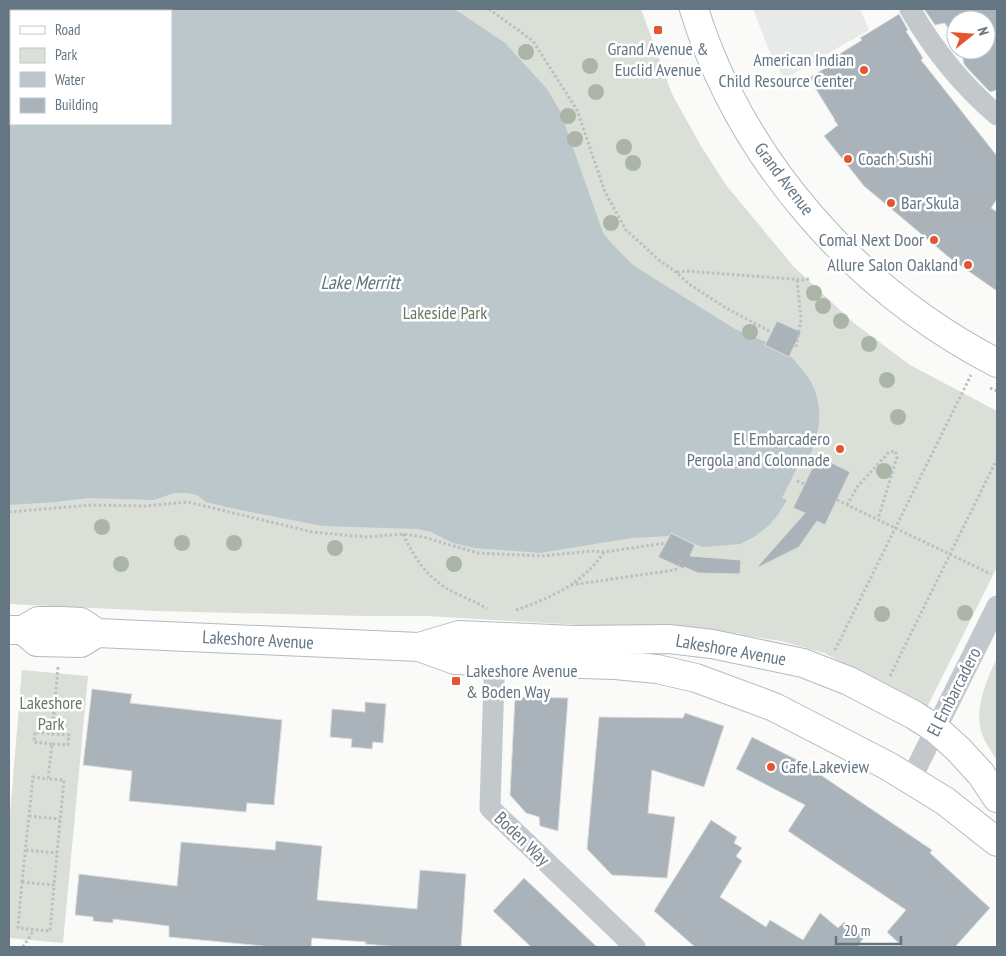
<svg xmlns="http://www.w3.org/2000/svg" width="1006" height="956" font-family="'PT Sans Narrow',sans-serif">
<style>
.built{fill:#e8e9e9}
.green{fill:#dadfd7;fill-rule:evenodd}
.water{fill:#bbc7cb;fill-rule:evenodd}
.building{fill:#aab3b9;stroke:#dcdcda}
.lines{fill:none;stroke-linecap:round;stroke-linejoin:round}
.secondary-casing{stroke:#b3babf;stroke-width:30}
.path{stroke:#bbbfc2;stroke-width:3;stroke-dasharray:2.5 2.5;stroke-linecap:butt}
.street{stroke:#c3c8cc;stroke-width:21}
.secondary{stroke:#fff;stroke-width:28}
.tree{fill:#aab4a7}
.poi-dot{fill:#e4572e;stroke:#fff;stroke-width:2}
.labels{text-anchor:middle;stroke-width:5;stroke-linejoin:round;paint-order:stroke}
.poi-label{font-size:18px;fill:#657683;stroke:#fff;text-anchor:end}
.street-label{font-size:18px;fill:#657683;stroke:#fff}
.park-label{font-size:18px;fill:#687a64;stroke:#fff}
.water-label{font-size:19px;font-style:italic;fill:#60757c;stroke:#fff}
</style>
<rect width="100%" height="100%" fill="#fafaf8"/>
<path class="built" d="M753,9H860L869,30L784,79L768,48Z"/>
<path class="green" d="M9,9H641L672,94L701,146L726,185L794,267L854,323L910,365L997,411V567L927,707L824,653L781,641L740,635V633L733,634L427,616H364L157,611L9,604ZM11,11H171V124H11Z
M997,658V760C990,749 982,739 980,726C976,705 988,676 997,658Z
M22,670L88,676L63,943L9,938V827Z"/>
<path class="water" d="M9,9H452L459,12L505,43L547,89L560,111L603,233L613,245L634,266L735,329L766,342L765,345C773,349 783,352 790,356C793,358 797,364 800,367C825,394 823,427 809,458L803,456L782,498L787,500L777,516L768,526L754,537L740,544L702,547L671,533L670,536L631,538L540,553L474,548L453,543L431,532L418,529L323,526L240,510L206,502L197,495L188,493H174L154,500L88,498L56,502L9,505ZM11,11H171V124H11Z"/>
<path class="building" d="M924,9H997V90L990,92L969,70L964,64L961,50H986V20H956V42L945,23L935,25Z
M899,14L908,30L906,31L923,58L921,60L997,156V199L991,208L997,212V291L951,259L864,186L824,136L838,125L834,120H835L809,78L835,62L833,58L862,40L860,38Z
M777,321L801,332L789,357L765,345Z
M818,456L850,472L825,525L817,521L799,547L759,567L758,566L805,513L793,508Z
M671,533L695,545L690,556L741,560L740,574L698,573L684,567V569L658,557Z
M92,689L132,694L130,703L282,720L274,805L247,803L246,812L129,801L132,771L83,765Z
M515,697L568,698L558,831L540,826L539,817L526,813L510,795Z
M365,702L386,704L383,743L373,742L372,749L351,747L352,739L330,737L332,709L365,712Z
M685,713L724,726L704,787L652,770L648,813L675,817L667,878L612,875L587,849L599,717L683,718Z
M752,737L803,763L932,850L930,853L990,908L955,947H903L887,932L906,910L788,831L805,805L736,769Z
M711,820L737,837L734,843L742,848L736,856L742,861L720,897L766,927L770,920L803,940L820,913L838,928L844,922L864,937L858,946L859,947H695L654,911Z
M276,841L322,846L317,900L417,909L420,870L466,874L461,947H398L365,944L366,942L312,938L311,947H263V946L169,937V926L113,919V923L93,921V917L75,915L79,874L177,886L181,842L275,850Z
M524,878L597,947H531L493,911Z"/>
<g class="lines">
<g class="secondary-casing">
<path id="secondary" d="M694,9C741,161 856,290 997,363
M9,630H23L38,621H61L81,622L97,633L419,647L455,660L615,665L657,669L696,678L774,707L888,766L945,801L997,842
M23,630L37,642L81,643L97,633
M419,647L459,635L574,640L669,639L712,644L803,663L849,681L914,715L936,729L958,749L981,774L997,798"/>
</g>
<path class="path" d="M489,9L533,41L577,110L605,192L626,230L659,260L676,272L689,284L726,308L771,332
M677,272L686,271L805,280L811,278
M796,347L801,319L797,279
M990,388L997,391
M797,481L804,484
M837,500L991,574
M847,505L858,486L889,452L895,451L897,457L878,519
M9,512L92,505L145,506L188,502L312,532L367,537L403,534L423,537L478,553L541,556L592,551L604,552L666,543
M403,534C415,560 429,580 455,593C466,598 476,602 487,609
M571,585L675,570L683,557
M516,610C550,598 583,584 604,552
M835,650L971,375
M890,676L997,459
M52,734L69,735L68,745L52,744L48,779L64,780L54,885
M52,744L34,742L35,732L52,734L58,667
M29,816L60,819
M26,850L57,853
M22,882L54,885L50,931L18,928Z
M22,882L33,777L48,779
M23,947L34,930"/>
<path class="street" d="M910,9C933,49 962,85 997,115
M495,647L490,808L635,947
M911,779L997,606"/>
<use href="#secondary" class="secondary"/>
</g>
<g class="tree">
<circle cx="526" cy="52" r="8"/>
<circle cx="590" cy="66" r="8"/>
<circle cx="596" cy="92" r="8"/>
<circle cx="568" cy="116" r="8"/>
<circle cx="575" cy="139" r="8"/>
<circle cx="624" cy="147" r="8"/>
<circle cx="633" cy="163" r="8"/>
<circle cx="611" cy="223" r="8"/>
<circle cx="814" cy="293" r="8"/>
<circle cx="823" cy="306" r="8"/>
<circle cx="841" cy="321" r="8"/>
<circle cx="750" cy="332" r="8"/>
<circle cx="869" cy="344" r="8"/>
<circle cx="887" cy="380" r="8"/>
<circle cx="898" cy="417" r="8"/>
<circle cx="884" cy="471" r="8"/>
<circle cx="102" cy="527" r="8"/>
<circle cx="182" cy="543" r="8"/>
<circle cx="234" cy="543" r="8"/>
<circle cx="335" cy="548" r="8"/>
<circle cx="121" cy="564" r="8"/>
<circle cx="454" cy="564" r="8"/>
<circle cx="965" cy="613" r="8"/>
<circle cx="882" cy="614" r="8"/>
</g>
<g class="poi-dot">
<rect x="653" y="25" width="10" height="10" rx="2.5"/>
<circle cx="864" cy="70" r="5"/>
<circle cx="848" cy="159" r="5"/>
<circle cx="891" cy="203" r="5"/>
<circle cx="934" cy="240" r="5"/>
<circle cx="968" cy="265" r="5"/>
<circle cx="840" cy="449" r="5"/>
<rect x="451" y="676" width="10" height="10" rx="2.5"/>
<circle cx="771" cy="767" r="5"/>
</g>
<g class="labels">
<g class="poi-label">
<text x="658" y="55" text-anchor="middle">Grand Avenue &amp;<tspan x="658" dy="21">Euclid Avenue</tspan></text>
<text x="854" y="66">American Indian<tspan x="854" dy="21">Child Resource Center</tspan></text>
<text x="858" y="165" text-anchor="start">Coach Sushi</text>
<text x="901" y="209" text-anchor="start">Bar Skula</text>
<text x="924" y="246">Comal Next Door</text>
<text x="958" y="271">Allure Salon Oakland</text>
<text x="830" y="445">El Embarcadero<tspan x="830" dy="21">Pergola and Colonnade</tspan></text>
<text x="466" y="677" text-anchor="start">Lakeshore Avenue<tspan x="466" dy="21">&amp; Boden Way</tspan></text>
<text x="781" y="773" text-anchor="start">Cafe Lakeview</text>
</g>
<g class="street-label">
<text transform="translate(784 179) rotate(53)" y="6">Grand Avenue</text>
<text transform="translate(258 640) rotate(3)" y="6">Lakeshore Avenue</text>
<text transform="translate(731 650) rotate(10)" y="6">Lakeshore Avenue</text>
<text transform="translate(954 692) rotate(-63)" y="6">El Embarcadero</text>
<text transform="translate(522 839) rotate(44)" y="6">Boden Way</text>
</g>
<g class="park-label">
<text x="445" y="319">Lakeside Park</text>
<text x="51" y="709">Lakeshore<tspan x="51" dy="21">Park</tspan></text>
</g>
<g class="water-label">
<text x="360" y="289">Lake Merritt</text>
</g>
</g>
<rect width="1006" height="956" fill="none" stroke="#657683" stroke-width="20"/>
<rect x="10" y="10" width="162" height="115" fill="#ffffff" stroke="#c1c8cd"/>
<rect x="20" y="26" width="25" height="8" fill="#ffffff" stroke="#c1c8cd"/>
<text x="55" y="35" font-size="15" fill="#657683">Road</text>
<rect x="20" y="48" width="25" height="15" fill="#dadfd7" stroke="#c1c8cd"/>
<text x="55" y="60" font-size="15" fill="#657683">Park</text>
<rect x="20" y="72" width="25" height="15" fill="#bbc7cb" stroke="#c1c8cd"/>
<text x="55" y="85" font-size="15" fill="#657683">Water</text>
<rect x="20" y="98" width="25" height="15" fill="#aab3b9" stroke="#c1c8cd"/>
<text x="55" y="110" font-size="15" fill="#657683">Building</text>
<g transform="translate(971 35) rotate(73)"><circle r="24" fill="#ffffff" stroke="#c1c8cd"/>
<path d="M0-4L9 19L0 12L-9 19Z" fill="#e4572e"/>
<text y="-8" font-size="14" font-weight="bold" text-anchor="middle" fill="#657683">N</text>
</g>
<path d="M836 936v8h65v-8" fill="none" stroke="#657683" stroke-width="2.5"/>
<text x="844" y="936" font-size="15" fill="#657683" stroke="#ffffff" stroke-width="4" paint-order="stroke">20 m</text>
</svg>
